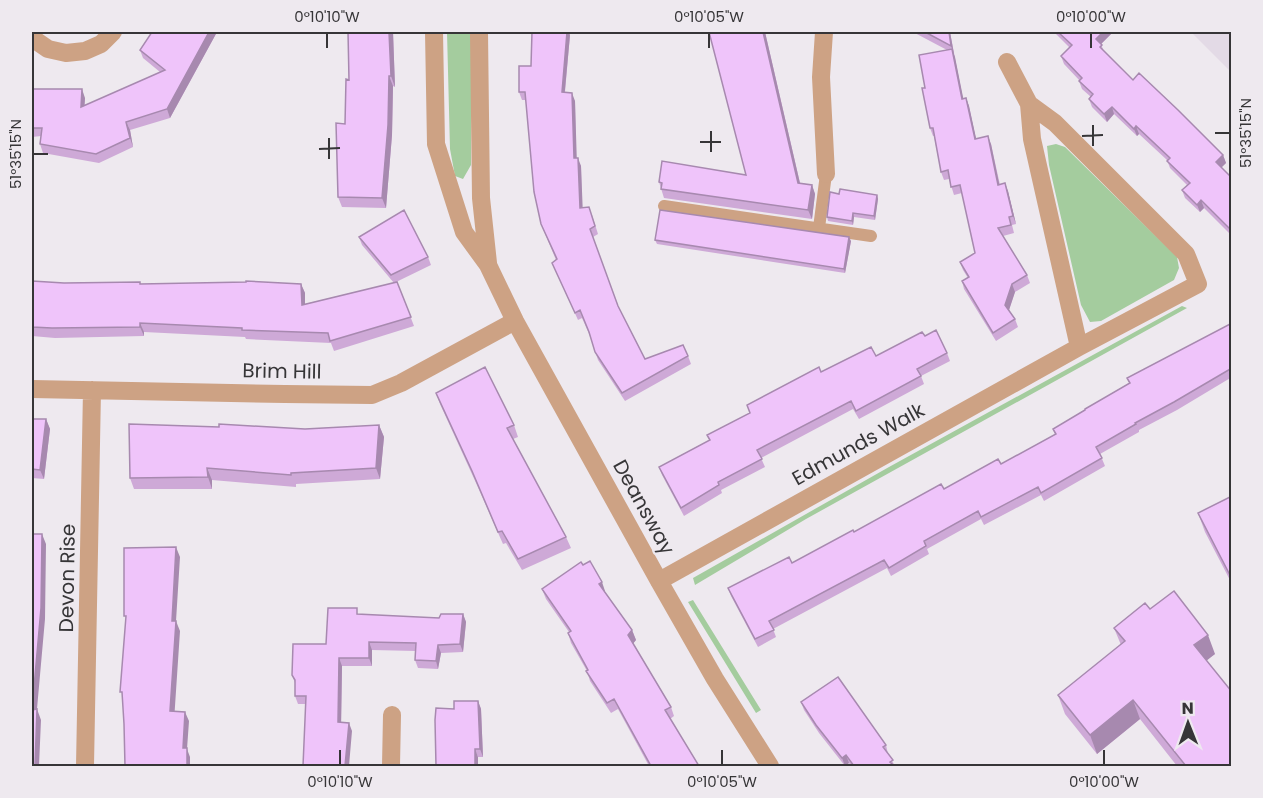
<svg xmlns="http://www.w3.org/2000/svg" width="1263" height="798" font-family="Poppins,sans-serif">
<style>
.built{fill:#e3dae6}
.green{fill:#a4cc9e}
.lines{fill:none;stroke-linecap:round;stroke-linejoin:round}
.lane{stroke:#cda284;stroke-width:12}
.street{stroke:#cda284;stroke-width:18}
.wall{fill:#cea9d7}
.shaded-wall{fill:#a789af}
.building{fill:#efc4fa;stroke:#a789af;stroke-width:1.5}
.ticks{fill:none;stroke:#363537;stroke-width:2}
.labels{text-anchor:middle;stroke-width:4.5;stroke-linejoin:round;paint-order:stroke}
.street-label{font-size:20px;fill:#363537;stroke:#eee9ef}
.neatline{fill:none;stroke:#363537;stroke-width:2}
.ticks-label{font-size:15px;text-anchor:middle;fill:#363537}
</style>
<rect width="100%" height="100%" fill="#eee9ef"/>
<path class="built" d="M1191,32H1231V72Z"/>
<path class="green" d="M447,32H471V165L463,179L455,176L450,149Z
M1056,144L1065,147L1177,257L1179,268L1174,280L1101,321L1090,322L1081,305L1049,165L1047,146Z
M1182,306L1187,308L806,519L695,585L693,578L889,467Z
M693,600L761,710L756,713L688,602Z"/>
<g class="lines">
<path class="lane" d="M664,206L871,236
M819,228L826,174"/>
<path class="street" d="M434,32L436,144L464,232L488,265L515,321L659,581L715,679L770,766
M479,32L481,198L488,263
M824,32L821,77L826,174
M32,38L48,49L66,53L85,51L101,44L113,32
M1007,62L1029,104L1032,139L1079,347
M32,389L285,394L372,395L401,383L515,321
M659,581L1079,347L1198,284L1186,254L1055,123L1029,104
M85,766L92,390
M391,766L392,715"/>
</g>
<path class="wall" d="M152,32H217L170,118L130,130L133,147L99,163L43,153L40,144L41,136L32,137V89L85,98L84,106L160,72L143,58L140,50Z
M348,32H393L395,87L393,86L392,135L386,208L342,207L338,197L349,80Z
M765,32L800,183L812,185L815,194L812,219L664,198L659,182L746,175Z
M913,32H950L954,53L963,99L966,98L969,106L976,139L991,144L1000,185L1008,191L1016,224L1012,225L1014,233L1003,236L1027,275L1030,283L1015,292L1009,310L1015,319L1018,327L996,341L964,289L962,281L968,278L963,270L960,262L975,253L962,193L954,195L949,179L944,180L941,172L934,136H933L930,128L925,88L947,50Z
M1054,32H1111L1112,33L1101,44L1104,52L1133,80L1223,155L1226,163L1221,167L1232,178V236L1204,208L1200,212L1185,198L1182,190L1187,185L1170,168L1167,160L1139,134L1137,136L1114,114L1107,122L1092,107L1089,99L1091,97L1082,89L1079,81H1080L1064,64L1061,56L1070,48Z
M570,35L565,92L575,101L576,158L581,166L582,208L592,215L598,234L593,237L618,306L645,359L688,356L691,364L625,401L598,360L590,336L582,318L578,320L552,263L556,260L541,224L526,100H522L519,92L531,66Z
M839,194L877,195L878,199L875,220L854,217L853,225L828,221L827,217Z
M359,237L428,257L431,265L394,283L362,245Z
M655,240L851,241L845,273L657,244Z
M32,281L64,283L141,284H301L305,293V304L397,282L414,326L334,351L331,343L246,339L245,337L144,332V336L55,338L32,336Z
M1232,323V377L1177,410L1139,430V432L1100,454L1105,466L1044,501L1041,495L984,525L981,519L927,549L929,554L891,576L887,568L773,629L776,637L758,647L731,596L728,588L792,563L854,532L944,489L1001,464L1055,435L1053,429L1129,383L1127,378Z
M925,336L947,353L950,361L921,376L924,384L859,419L853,409L761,458L765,467L721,490L722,493L684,516L662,475L659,467L709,440L707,435L750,413L747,405L821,372L876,356Z
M436,393L514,425L518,437L513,439L566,537L571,548L522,570L506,543L503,544L476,483L440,404Z
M32,419H46L50,429L44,479L32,478Z
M379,425L384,437L380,479L296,484V487L212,480V489H134L130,478L305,429Z
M1232,496V584L1205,532L1198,513Z
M542,589L605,591V592L632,630L636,640L633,643L671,707L674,716L670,719L699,766H649L618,709L611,713L590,681L587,671L571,643L568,633L569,632L546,599Z
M1150,609L1215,654L1206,660L1232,766H1177L1140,719L1097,754L1065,714L1058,695L1121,645L1114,628Z
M463,614L466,622L463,652L441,653L438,669L418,668L415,660L416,651L372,650V666H342L341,722L352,731L306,704H298L295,696V683L292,675L359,615L439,618Z
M478,701L481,709L483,757H478L454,709Z
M801,702L886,745L888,754L895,766H851L849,763L845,766L819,733L804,710Z"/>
<path class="shaded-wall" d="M209,32H217L170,118L167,109Z
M389,32H393L395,87L391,76Z
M567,32H569L570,35L564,100L562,92Z
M763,32H765L802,192L798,183Z
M949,32H950L954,54L951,46Z
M1103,32H1111L1112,33L1099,46L1096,39Z
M952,49L955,57L965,107L962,99Z
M389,76L393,86L392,135L386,208L382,198Z
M82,89L85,98L84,116L81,107Z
M572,93L575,101L577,166L574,158Z
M966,98L969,106L978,147L975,139Z
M1112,107L1114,114L1107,122L1104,114Z
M126,122L130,130L133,147L130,138Z
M1136,126L1139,134L1137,136L1134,129Z
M988,136L991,144L1001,193L998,185Z
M1223,155L1226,163L1219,170L1216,162Z
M578,158L581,166L583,216L580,208Z
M1005,183L1008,191L1016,224L1013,216Z
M812,185L815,194L812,219L808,210Z
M877,195L878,199L875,220L874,216Z
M1201,200L1204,208L1200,212L1197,205Z
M853,213L854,217L853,225L852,221Z
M849,237L851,241L845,273L844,269Z
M301,284L305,293V315L302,305Z
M1012,284L1015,292L1008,313L1005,305Z
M140,323L144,332V336L140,327Z
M46,419L50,429L44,479L40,470Z
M379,425L384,437L380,479L376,468Z
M207,468L212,480V489L208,477Z
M42,534L46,544L45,619L36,720L32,710Z
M176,547L180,557L176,621L180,631L174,721L170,711L172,621Z
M602,582L605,591L603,594L599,584Z
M463,614L466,622L463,652L460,644Z
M632,630L636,640L632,645L628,635Z
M1208,635L1215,654L1201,665L1194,645Z
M369,642L372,650V666L369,658Z
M438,645L441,653L438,669L436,661Z
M339,658L342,666L341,730L338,722Z
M1133,700L1140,719L1097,754L1090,735Z
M478,701L481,709L483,757L480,749Z
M37,709L41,720L39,766H35Z
M185,712L189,721L187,749L190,757V766H187L183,748Z
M349,723L352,731L349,766H345Z
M475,749L478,757V766H475Z
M846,755L849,763L845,766L842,758Z"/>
<path class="building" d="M152,32H209L167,109L126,122L130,138L96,154L40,144L42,128H32V89H82L81,107L165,70L140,50Z
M348,32H389L391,76H389L388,125L382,198L338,197L336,123L345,124L346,79L349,80Z
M532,32H567L562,92L572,93L574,158H578L580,208L589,207L595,226L590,229L618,306L645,359L683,345L688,356L622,393L595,352L589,332L580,310L575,313L552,263L557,259L541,224L534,192L525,92H519V66H531Z
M709,32H763L798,183L812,185L808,210L661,189L662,183L659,182L662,161L746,175Z
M925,32H949L951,46Z
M1058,32H1103L1096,39L1102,45L1100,47L1133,80L1139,73L1178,110L1223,155L1216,162L1232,178V231L1201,200L1197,205L1182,190L1190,183L1167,161L1170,158L1136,126L1134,129L1112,107L1104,114L1089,99L1093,94L1079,81L1082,78L1061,56L1072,45Z
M952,49L962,99L966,98L975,139L988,136L998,185L1005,183L1013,216L1009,217L1011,225L998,228L1027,275L1012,284L1005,305L1015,319L993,333L962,281L969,277L960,262L975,253L960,185L951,187L948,170L941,172L933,128H930L922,88H925L919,55Z
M840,189L877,195L874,216L853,213L852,221L827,217L830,192L839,194Z
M404,210L428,257L391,275L359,237Z
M660,210L849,237L844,269L655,240Z
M32,281L64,283L140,282V284L246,282V281L301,284L302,305L397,282L411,317L330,341L328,333L242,330V328L140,323V327L52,328L32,327Z
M1232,323V368L1174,402L1135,423L1136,424L1096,447L1102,458L1041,493L1038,487L981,517L978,511L924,541L926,546L889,568L884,560L769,621L774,630L755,639L728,588L789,557L792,563L853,530L854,532L941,484L944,489L998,459L1001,464L1056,434L1053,429L1085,410V409L1130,383L1127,378Z
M936,330L947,353L917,369L921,376L856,411L851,401L757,450L762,459L718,482L719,485L681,508L659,467L710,440L707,435L750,413L747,405L819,367L821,372L871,347L876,356L922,332L925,336Z
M485,367L514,425L507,428L566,537L518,559L502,531L498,532L472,471L436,393Z
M32,419H46L40,470L32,469Z
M129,424L219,427V424L305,429L379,425L376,468L291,473V475L207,468L208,477L130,478Z
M1232,496V579L1198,513Z
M32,534H42L41,608L32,710L37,709L35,766H32Z
M176,547L172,621H176L170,711L185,712L183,748H187V766H125L124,724L122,692H120L126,616H124V548Z
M590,561L602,582L599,584L632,630L628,635L671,707L665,710L699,766H651L614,699L607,703L586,671L588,670L568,633L571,631L542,589L581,562L583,565Z
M1174,591L1208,635L1194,645L1232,692V766H1186L1133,700L1090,735L1058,695L1125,641L1114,628L1145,603L1150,609Z
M328,608H357V614L439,618L441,614H463L460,644L438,645L436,661L415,660L416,643L369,642V658H339L338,722L349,723L345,766H303L306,696H295V680L292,675L293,644H326Z
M838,677L886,745L883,747L893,760L890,762L894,766H854L846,755L842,758L816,725L801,702Z
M454,701H478L480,749H475V766H436L435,720L436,708L454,709Z"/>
<path class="ticks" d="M327,33V48M709,33V48M1091,33V48M1093,125V146M711,131V152M1215,133H1230M1082,136L1103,135M329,138V159M700,142H721M319,149L340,148M33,154H48M340,750V765M722,750V765M1104,750V765"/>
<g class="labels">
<g class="street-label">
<text transform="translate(282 371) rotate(1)" y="7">Brim Hill</text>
<text transform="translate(858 444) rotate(-29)" y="7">Edmunds Walk</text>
<text transform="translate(644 507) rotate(61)" y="7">Deansway</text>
<text transform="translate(67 578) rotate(-89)" y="7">Devon Rise</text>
</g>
</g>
<rect width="1263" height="798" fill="none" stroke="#eee9ef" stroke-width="66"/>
<g transform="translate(1188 723) rotate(359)" stroke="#eee9ef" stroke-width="4.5" paint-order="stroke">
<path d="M0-4.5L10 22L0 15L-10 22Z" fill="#363537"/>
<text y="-9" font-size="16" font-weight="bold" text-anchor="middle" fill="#363537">N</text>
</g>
<rect x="33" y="33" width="1197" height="732" class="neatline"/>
<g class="ticks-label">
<text x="327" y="22">0°10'10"W</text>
<text x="709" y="22">0°10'05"W</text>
<text x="1091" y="22">0°10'00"W</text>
<text transform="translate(1246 133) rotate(-90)" y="5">51°35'15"N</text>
<text transform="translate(16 154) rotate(-90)" y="5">51°35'15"N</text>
<text x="340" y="787">0°10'10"W</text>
<text x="722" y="787">0°10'05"W</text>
<text x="1104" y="787">0°10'00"W</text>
</g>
</svg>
